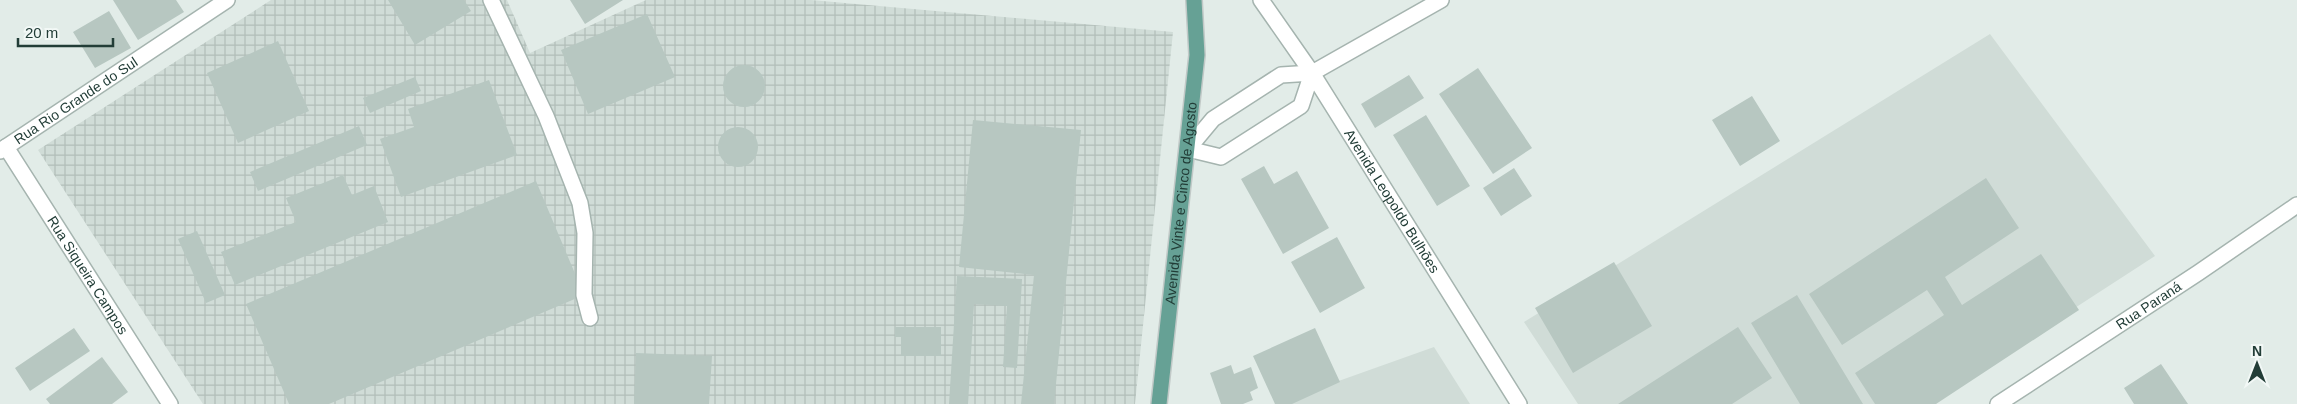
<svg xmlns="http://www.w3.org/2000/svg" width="2297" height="404" font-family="Arial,sans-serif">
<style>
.built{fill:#d0dcd7}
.industrial{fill:url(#industrial-grid)}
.building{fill:#b7c7c1}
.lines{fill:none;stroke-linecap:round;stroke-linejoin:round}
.minor-casing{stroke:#a5b4af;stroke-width:18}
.major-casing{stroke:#c1c9c7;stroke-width:18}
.minor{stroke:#fff;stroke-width:15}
.major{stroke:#66a195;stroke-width:15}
.labels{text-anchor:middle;stroke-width:4;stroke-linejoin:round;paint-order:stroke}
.street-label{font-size:14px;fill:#223d37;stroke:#f2f8f6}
</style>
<defs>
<pattern id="industrial-grid" width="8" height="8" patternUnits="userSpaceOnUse" patternTransform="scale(1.25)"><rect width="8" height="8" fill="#d0dcd7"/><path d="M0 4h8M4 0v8" fill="none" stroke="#b2beb9"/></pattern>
</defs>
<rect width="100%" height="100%" fill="#e2ece8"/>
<path class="built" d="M1990,34L2155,256L1927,404H1578L1524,322Z
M1434,347L1470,404H1274Z"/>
<path class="industrial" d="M271,0H507L530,53L646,0H811L1173,32L1135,404H203L38,150Z"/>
<path class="building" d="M113,0H176L184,12L138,40Z
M388,0H464L471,11L415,45Z
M570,0H623L585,24Z
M109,11L131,48L95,68L73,32Z
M647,14L675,77L588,114L561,50Z
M278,41L309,111L238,143L207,73Z
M723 86a21 21 0 1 1 42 0a21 21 0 1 1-42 0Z
M1478,68L1532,148L1493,174L1439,94Z
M1409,75L1424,98L1375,128L1361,104Z
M415,77L421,91L370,113L363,98Z
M489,80L517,155L401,197L380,139L414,127L408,109Z
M1752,96L1780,141L1740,166L1712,120Z
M1426,115L1470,186L1437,206L1393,135Z
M973,120L1081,130L1054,404H1021L1034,275L959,267Z
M359,126L367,145L258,191L250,172Z
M718 147a20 20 0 1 1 40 0a20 20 0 1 1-40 0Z
M1264,166L1274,184L1297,171L1329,228L1283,254L1241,179Z
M1514,168L1532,196L1501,216L1483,188Z
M343,175L352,195L374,186L388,222L235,285L221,252L296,222L286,198Z
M1986,178L2019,228L1945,277L1962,305L2041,254L2079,310L1936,404H1875L1855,373L1944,315L1927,290L1842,345L1809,294Z
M536,181L584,295L329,404H289L246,304Z
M197,231L225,295L206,303L178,239Z
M1337,237L1365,288L1320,313L1291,262Z
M1614,262L1652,326L1573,373L1535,308Z
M957,276L1022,279L1017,368L1003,367L1007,306L974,304L968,404H949Z
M1797,295L1863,404H1800L1751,323Z
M895,327H941V356H901V337H895Z
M1738,327L1772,378L1732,404H1618Z
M74,328L90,351L30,391L15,368Z
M1315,328L1340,382L1292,404H1275L1253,356Z
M636,353L712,356L709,404H634Z
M102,357L128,392L112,404H50L46,399Z
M2161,364L2188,404H2134L2124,388Z
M1231,365L1234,374L1251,367L1258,388L1250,392L1253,400L1243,404H1221L1210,373Z"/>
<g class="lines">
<g class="minor-casing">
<g id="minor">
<path d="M491,0L546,116L580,203L585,233L584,295L590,318"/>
<path id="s1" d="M1261,0L1312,73L1519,404"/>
<path d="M1312,73L1301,106L1221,157L1188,149L1213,119L1281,75L1312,73L1441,0"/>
<path id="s2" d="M6,147L170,404"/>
<path id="s3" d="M0,151L227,0"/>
<path id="s4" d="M1998,404L2198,273L2297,205"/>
</g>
</g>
<g class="major-casing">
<g id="major">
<path id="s5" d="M1159,404L1197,55L1194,0"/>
</g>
</g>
<use href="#minor" class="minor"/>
<use href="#major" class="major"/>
</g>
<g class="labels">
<g class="street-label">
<text dy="5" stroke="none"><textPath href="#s3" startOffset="91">Rua Rio Grande do Sul</textPath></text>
<text dy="5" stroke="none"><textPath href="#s1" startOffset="240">Avenida Leopoldo Bulhões</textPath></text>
<text dy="5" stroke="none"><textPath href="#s5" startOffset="202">Avenida Vinte e Cinco de Agosto</textPath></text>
<text dy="5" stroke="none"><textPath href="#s2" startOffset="152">Rua Siqueira Campos</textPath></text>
<text dy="5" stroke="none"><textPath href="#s4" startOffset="180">Rua Paraná</textPath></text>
</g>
</g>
<g transform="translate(2257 364)" stroke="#f2f8f6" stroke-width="4" paint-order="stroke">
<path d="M0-4L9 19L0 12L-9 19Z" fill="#223d37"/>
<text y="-8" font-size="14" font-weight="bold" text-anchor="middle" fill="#223d37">N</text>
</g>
<path d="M18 38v8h95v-8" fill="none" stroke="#223d37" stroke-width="2.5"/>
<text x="25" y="38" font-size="15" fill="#223d37" stroke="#f2f8f6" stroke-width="4" paint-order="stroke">20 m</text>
</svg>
